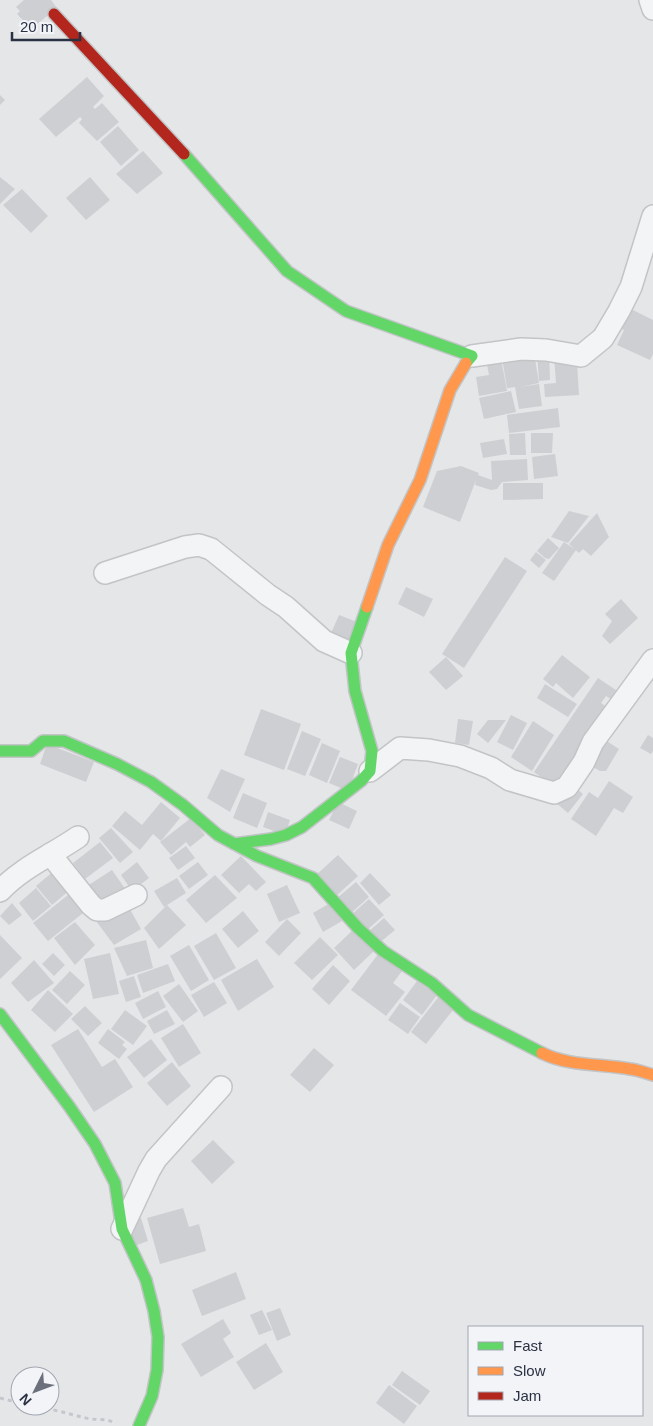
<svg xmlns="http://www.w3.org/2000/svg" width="653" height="1426" font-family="Arial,sans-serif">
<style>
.building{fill:#cecfd2}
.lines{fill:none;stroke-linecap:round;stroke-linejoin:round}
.street-casing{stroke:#c2c4c6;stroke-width:24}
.fast-casing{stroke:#c2c4c6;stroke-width:14}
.slow-casing{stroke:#c2c4c6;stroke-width:14}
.jam-casing{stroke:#c2c4c6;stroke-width:14}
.path{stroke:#c6c7cc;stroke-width:3;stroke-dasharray:4 4;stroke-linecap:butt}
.street{stroke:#f3f4f6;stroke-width:21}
.fast{stroke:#63d668;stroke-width:11}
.slow{stroke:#ff974d;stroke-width:11}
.jam{stroke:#b3261e;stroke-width:11}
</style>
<rect width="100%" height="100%" fill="#e4e6e8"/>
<path class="building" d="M24,0H51L57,8L31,29L17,14L20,11L16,7Z
M87,77L104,96L93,107L95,109L102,103L119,122L97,141L79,123L82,119L80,117L56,137L39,119Z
M0,95L5,100L0,105Z
M118,126L139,150L121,166L100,142Z
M143,151L163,173L137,194L116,174Z
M0,177L15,189L0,204Z
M90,177L110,200L86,220L66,198Z
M22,189L48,216L31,233L3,205Z
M627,307L653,320V354L650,360L617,345L624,330L617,327Z
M500,353L507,391L479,396L476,377L489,375L485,355Z
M534,353L539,383L520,387L539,384L542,406L519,409L515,387L507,388L502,358Z
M537,353H549L550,380L539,381Z
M554,356L577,363L579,395L545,397L544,384L556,383Z
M511,391L516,412L484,419L479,398Z
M558,408L560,427L509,433L507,415Z
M525,433L526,455H510L509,434Z
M531,433H553L552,453H531Z
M504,439L507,454L483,458L480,443Z
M555,454L558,476L534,479L532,457Z
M527,459L528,480L502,482L497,489L491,490L475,485L476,480L460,522L423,507L437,471L461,466L479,473L478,475L492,480L491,461Z
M503,483H543V499L503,500Z
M569,511L589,516L568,543L551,537Z
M597,513L609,537L591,556L583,549L579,553L569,544Z
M548,538L559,548L549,559L545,558L537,551Z
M564,542L576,550L554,581L542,573Z
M536,552L546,560L539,568L530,560Z
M505,557L527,571L464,668L442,654Z
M406,587L433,599L424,617L398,604Z
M621,599L638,618L610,644L602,636L612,621L605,614Z
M339,615L357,622L346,648L328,640Z
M562,655L590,677L573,698L556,683L553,687L543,679Z
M446,657L463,676L446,690L429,672Z
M598,678L619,692L614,701L606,696L601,703L610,709L556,788L534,772Z
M545,684L577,704L568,717L537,698Z
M261,709L301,724L284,770L244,755Z
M511,715L527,723L513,750L497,742Z
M458,719L473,721L469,745L455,743Z
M488,720H506L488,743L477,734Z
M533,721L554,735L532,771L511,757Z
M302,731L321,739L305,776L287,769Z
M648,735L653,738V751L651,754L640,748Z
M602,738L619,749L606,771H600L584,762Z
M322,743L340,751L327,783L309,775Z
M47,744L94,762L86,782L40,764Z
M340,757L358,764L348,791L329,783Z
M221,769L245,779L230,812L207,798Z
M609,781L633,797L623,813L614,808L596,836L571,819L589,792L598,798Z
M571,784L583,794L568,813L556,803Z
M243,793L267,803L257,828L233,818Z
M161,802L180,818L161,841L153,834L140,850L112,826L125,811L142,825Z
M338,802L357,811L349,829L329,820Z
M268,812L290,820L285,835L263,827Z
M191,818L205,835L190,847L186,842L171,855L160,842Z
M111,828L133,852L120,863L99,838Z
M100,842L113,858L85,879L73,863Z
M186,846L195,858L178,870L169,858Z
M338,855L358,876L335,897L315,876Z
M241,856L266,882L256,891L249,884L239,893L221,875Z
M137,862L149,878L132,891L121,875Z
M198,862L208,875L189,889L179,876Z
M55,870L71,889L52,905L36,886Z
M112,870L126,890L98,909L84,888Z
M370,873L391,895L379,905L360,883Z
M215,875L237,898L206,923L186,900Z
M177,878L186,893L167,905L186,925L159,949L144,928L167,905L164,907L154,891Z
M356,882L369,897L350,914L336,899Z
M287,885L300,913L279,922L267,894Z
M36,888L51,906L33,921L19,903Z
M73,891L88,909L48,941L33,923Z
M369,899L384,915L366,931L351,915Z
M332,902L342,921L323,932L313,913Z
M12,903L22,915L9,925L0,916Z
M127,904L141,929L114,945L96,921Z
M243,911L259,931L238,948L222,929Z
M384,918L395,930L378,944L368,932Z
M287,919L301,933L279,956L265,942Z
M75,922L95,945L75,965L54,938Z
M354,929L374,951L354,970L334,948Z
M216,933L236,968L214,980L194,946Z
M0,935L22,958L0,979Z
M320,937L338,955L312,980L294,963Z
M146,940L153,968L127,976L114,948Z
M189,945L209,980L191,991L170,956Z
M53,953L65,965L54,976L42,964Z
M110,953L119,994L93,999L84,959Z
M379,953L402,971L393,983L405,992L386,1016L351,990Z
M257,959L274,987L238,1011L221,980Z
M34,960L54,983L28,1002L11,983Z
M168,964L175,981L143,993L137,975Z
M333,965L350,981L329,1005L312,989Z
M70,971L85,985L67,1004L52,990Z
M134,976L141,997L126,1002L119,981Z
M417,981L437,995L422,1015L403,1000Z
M214,982L227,1003L204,1017L191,995Z
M179,984L198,1011L183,1022L163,996Z
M48,990L73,1014L55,1032L31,1010Z
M158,991L166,1007L143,1019L135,1003Z
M440,995L453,1010L426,1044L411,1032Z
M400,1003L420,1017L408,1034L388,1020Z
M85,1006L102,1023L88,1036L71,1019Z
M125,1010L147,1026L133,1045L111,1029Z
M167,1010L175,1024L154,1034L147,1021Z
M183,1024L201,1053L179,1067L161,1038Z
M78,1029L102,1067L115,1059L133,1087L94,1112L51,1045Z
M108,1029L125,1042L122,1045L127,1049L119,1059L98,1043Z
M151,1039L167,1060L144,1078L127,1057Z
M314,1048L334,1065L310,1092L290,1075Z
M172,1062L191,1086L167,1106L147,1083Z
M213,1140L235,1162L212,1184L191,1161Z
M183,1208L189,1227L199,1224L206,1251L160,1264L147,1218Z
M141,1218L148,1241L134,1246L127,1222Z
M236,1272L246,1299L202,1316L192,1290Z
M280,1308L291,1335L277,1341L266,1313Z
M262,1310L272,1330L259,1335L250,1315Z
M223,1319L231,1333L223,1339L234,1357L201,1377L181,1344Z
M266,1343L283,1372L254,1390L236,1362Z
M402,1371L430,1391L420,1405L392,1385Z
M389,1385L417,1406L404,1424L376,1403Z"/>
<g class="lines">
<g class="street-casing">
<path id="street" d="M650,0L653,9
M472,356L521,349L546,350L581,356L603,338L619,311L631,287L653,216
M105,573L185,547L199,545L211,549L268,595L286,607L324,641L351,653
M370,771L400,748L429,750L460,756L491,768L510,780L554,793L567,787L584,762L593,742L653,660
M50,854L91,905L97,910H105L136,895
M0,891C21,868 52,855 78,837
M122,1229L149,1171L156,1159L221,1087"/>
</g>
<g class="fast-casing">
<path id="fast" d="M184,154L287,271L346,311L472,356L466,363
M0,751H31L43,741H64L117,764L151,782L183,805L218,835L257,856L313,878L358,928L383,951L432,983L468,1015L542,1053
M234,844L271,839L286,835L302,827L361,781L370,771L372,751L355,691L351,653L367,607
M0,1014L69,1106L95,1144L115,1183L122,1229L146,1280L154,1311L158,1337L157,1370L152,1396L139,1426"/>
</g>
<g class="slow-casing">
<path id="slow" d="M367,607L388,545L420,480L450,390L466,363
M542,1053C567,1066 603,1064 630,1069C638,1070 646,1073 653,1075"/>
</g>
<g class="jam-casing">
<path id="jam" d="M54,14L184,154"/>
</g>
<path class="path" d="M0,1398L20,1403
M38,1406L90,1419L107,1420L116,1423"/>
<use href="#street" class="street"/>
<use href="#fast" class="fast"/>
<use href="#slow" class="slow"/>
<use href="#jam" class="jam"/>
</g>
<rect x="468" y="1326" width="175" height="90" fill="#f2f4f8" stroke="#a2a6af"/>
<rect x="478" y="1342" width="25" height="8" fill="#63d668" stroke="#a2a6af"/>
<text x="513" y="1351" font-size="15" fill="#2a3142">Fast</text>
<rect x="478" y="1367" width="25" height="8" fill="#ff974d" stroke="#a2a6af"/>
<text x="513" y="1376" font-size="15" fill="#2a3142">Slow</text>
<rect x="478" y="1392" width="25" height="8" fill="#b3261e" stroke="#a2a6af"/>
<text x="513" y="1401" font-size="15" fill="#2a3142">Jam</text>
<g transform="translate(35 1391) rotate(228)"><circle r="24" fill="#f2f4f8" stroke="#a2a6af"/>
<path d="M0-4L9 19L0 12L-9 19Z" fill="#6b707c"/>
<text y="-8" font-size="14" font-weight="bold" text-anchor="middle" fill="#2a3142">N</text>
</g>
<path d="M12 32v8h68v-8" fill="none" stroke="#2a3142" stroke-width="2.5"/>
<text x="20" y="32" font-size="15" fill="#2a3142" stroke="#f2f4f8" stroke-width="4" paint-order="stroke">20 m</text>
</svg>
